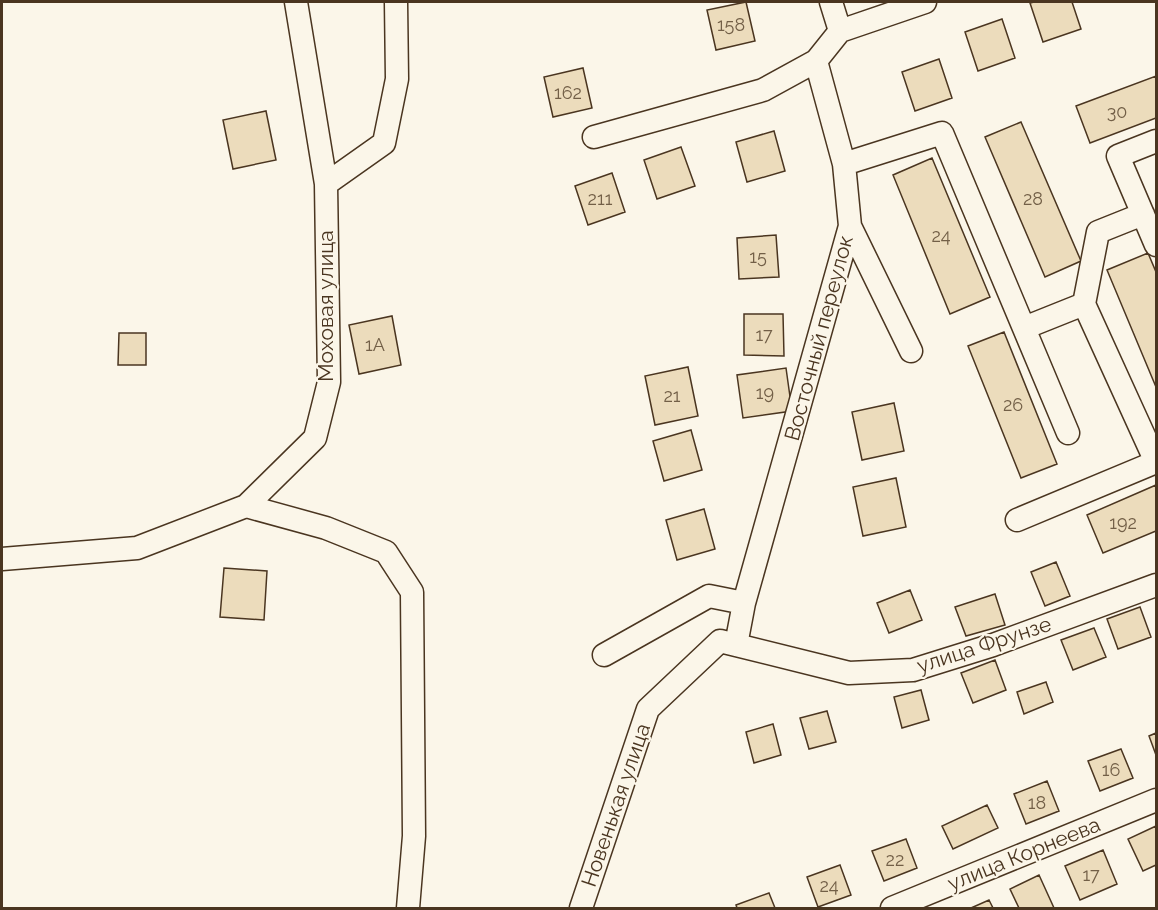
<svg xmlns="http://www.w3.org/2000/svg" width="1158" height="910" font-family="Raleway,sans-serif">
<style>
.building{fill:#ecdcbc;stroke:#4a3520;stroke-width:1.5}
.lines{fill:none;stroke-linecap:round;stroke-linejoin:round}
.minor-casing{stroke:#4a3520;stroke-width:25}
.minor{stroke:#fbf6e9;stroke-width:22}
.labels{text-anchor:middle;stroke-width:4.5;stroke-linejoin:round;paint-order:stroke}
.number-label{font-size:18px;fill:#725f47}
.street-label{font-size:21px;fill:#4a3520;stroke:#fbf6e9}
</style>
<rect width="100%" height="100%" fill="#fbf6e9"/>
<path class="building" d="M746,2L755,41L716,50L707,10Z
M1034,2H1072L1081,29L1043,42L1030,3Z
M1002,19L1015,58L978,71L965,32Z
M939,59L952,98L915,111L902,72Z
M583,68L592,108L553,117L544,77Z
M1156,76V118L1090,143L1076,106Z
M266,111L276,160L233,169L223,120Z
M1021,122L1081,261L1045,277L985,137Z
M774,131L785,171L747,182L736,142Z
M681,147L695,186L657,199L644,160Z
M932,158L990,297L950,314L893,175Z
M612,173L625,212L588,225L575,186Z
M776,235L779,277L739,279L737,238Z
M1148,253L1156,272V387L1107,270Z
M744,314H783L784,356L744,355Z
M392,316L401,365L359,374L349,325Z
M1004,332L1057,464L1021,478L968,346Z
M119,333H146V365H118Z
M688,367L698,416L655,425L645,376Z
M786,368L792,411L743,418L737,375Z
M894,403L904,451L862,460L852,412Z
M691,430L702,470L664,481L653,441Z
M896,478L906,527L863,536L853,487Z
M1156,485V531L1103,553L1087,515Z
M704,509L715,549L677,560L666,520Z
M1056,562L1070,596L1045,606L1031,572Z
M224,568L267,571L264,620L220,617Z
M910,590L922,620L889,633L877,603Z
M995,594L1005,625L966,636L955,607Z
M1140,607L1151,637L1118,649L1107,619Z
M1094,628L1106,657L1073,670L1061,640Z
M995,660L1006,690L973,703L961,673Z
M1046,682L1053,702L1024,714L1017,692Z
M921,690L929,720L902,728L894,697Z
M827,711L836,742L809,749L800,718Z
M773,724L781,755L754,763L746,732Z
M1156,733V755L1149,736Z
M1121,749L1133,778L1100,791L1088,761Z
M1047,781L1059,811L1026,824L1014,794Z
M987,805L998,828L953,849L942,826Z
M1156,826V865L1143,871L1128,839Z
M906,839L917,868L884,881L872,851Z
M1103,850L1117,884L1080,900L1065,866Z
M840,865L851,895L818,907L807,877Z
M1039,875L1054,908H1019L1010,889Z
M769,893L775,908H737L736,905Z
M989,900L993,908H971Z"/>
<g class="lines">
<g class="minor-casing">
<path id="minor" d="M840,31L925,2
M594,137L763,90L816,61
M1156,141L1118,156L1156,245
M844,164L942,133L1068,433
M326,184L384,143L397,79L396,2
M1143,214L1098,232L1084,304L1156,462
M850,226L911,351
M1024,328L1084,304
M246,506L326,528L386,552L412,592L414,836L408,908
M1017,520L1156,462
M2,559L137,548L246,506L315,438L329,382L326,184L296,2
M736,645L744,603L850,226L844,164L816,61L840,31L831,2
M604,655L709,596L744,603
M581,908L648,709L720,641L849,673L913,670L993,645L1156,585
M892,908L1156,800"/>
</g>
<use href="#minor" class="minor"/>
</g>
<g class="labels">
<g class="number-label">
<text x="731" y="31">158</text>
<text x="568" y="99">162</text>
<text x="1117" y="118">30</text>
<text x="600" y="205">211</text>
<text x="1033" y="205">28</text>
<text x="941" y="242">24</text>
<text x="758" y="263">15</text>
<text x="764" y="341">17</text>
<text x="375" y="351">1А</text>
<text x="765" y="399">19</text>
<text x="672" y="402">21</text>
<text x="1013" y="411">26</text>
<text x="1123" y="529">192</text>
<text x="1111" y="776">16</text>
<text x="1037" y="809">18</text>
<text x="895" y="866">22</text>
<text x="1091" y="881">17</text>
<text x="829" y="892">24</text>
</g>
<g class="street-label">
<text transform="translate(326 306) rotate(-90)" y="7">Моховая улица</text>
<text transform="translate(819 338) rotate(-75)" y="7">Восточный переулок</text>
<text transform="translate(984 645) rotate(-18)" y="7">улица Фрунзе</text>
<text transform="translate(616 805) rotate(-71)" y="7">Новенькая улица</text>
<text transform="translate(1024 854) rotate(-22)" y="7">улица Корнеева</text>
</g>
</g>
<rect width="1158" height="910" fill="none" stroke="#4a3520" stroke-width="6"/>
</svg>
